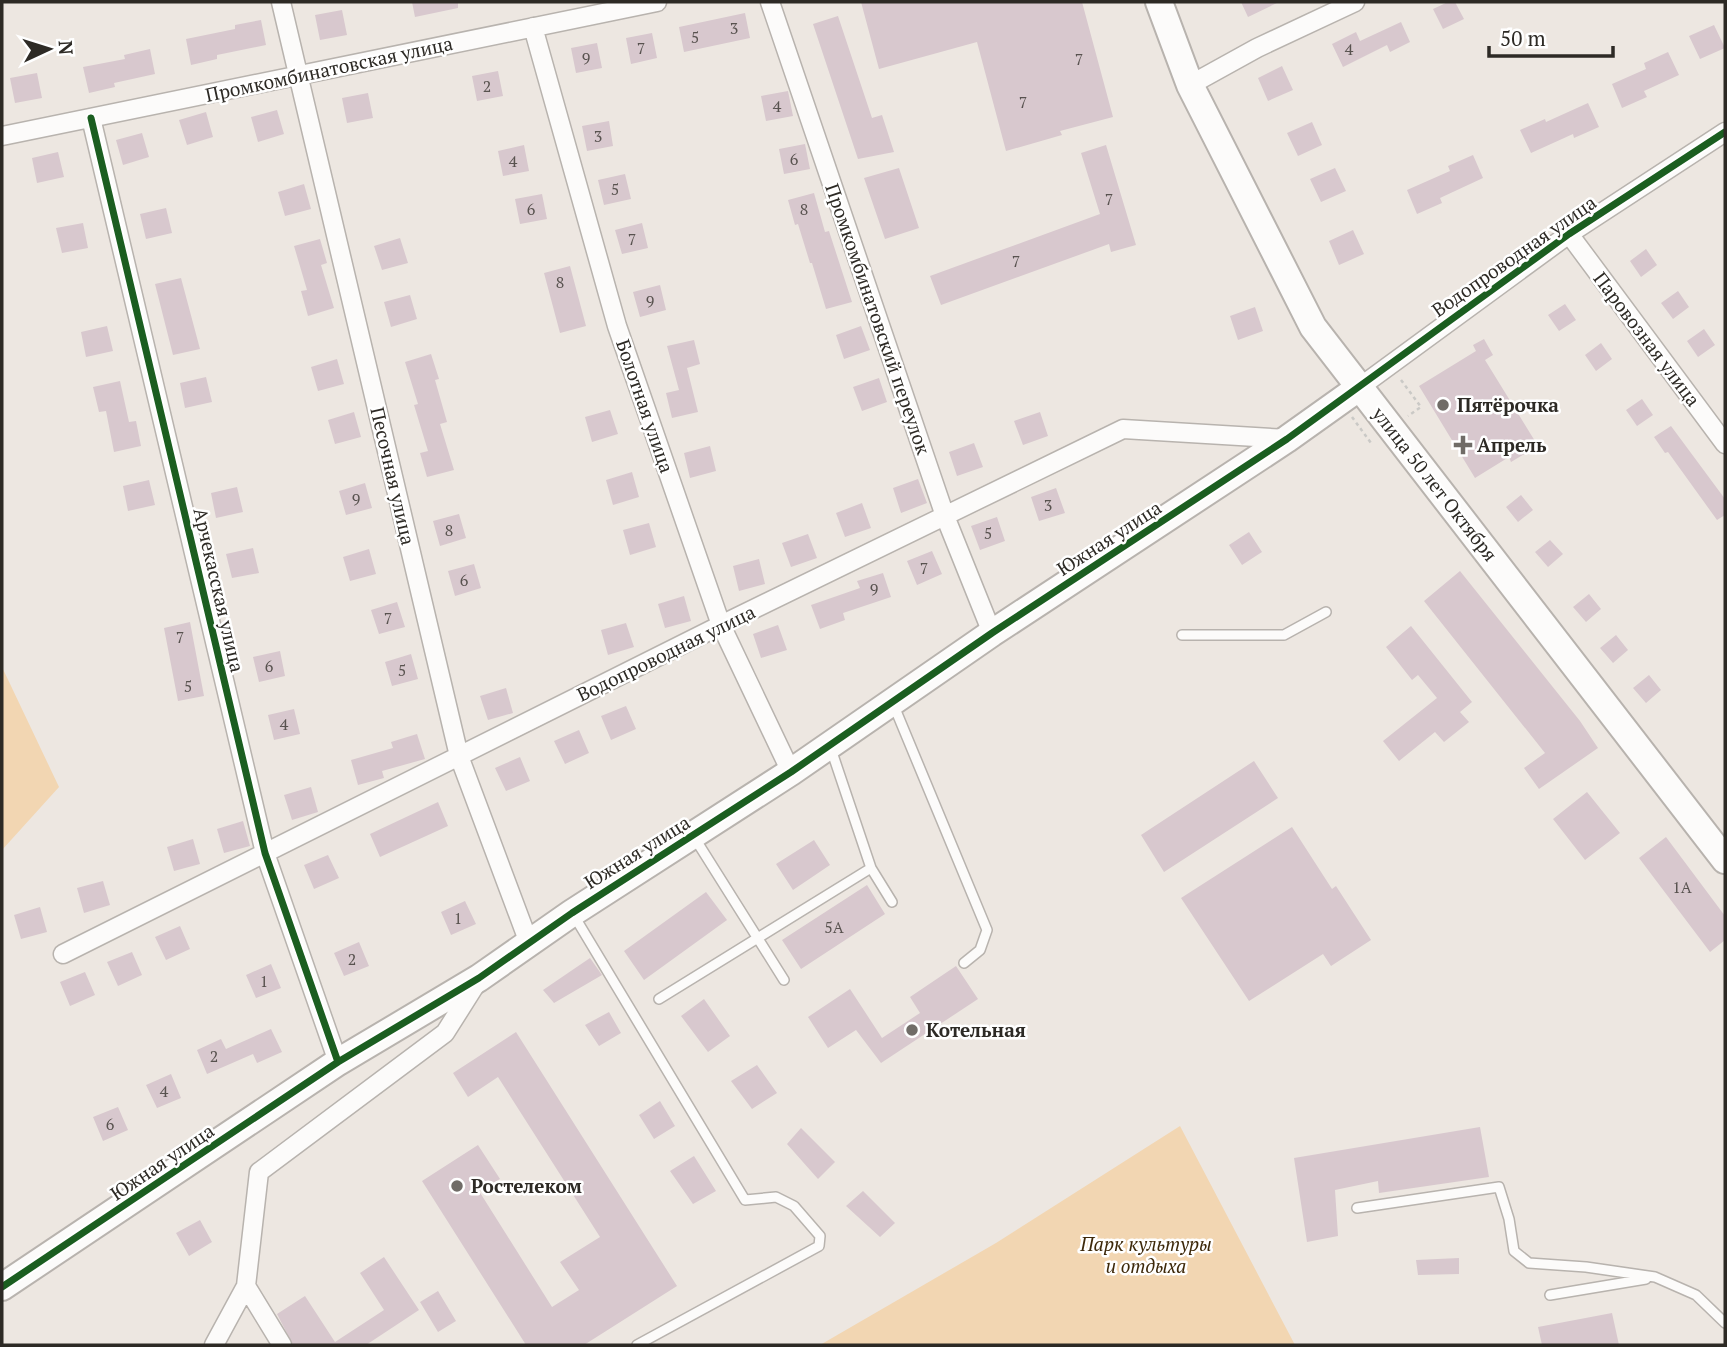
<svg xmlns="http://www.w3.org/2000/svg" width="1727" height="1347" font-family="'PT Serif',serif">
<style>
.green{fill:#f2d6b2}
.building{fill:#d8c8ce}
.lines{fill:none;stroke-linecap:round;stroke-linejoin:round}
.lane-casing{stroke:#b8b3ae;stroke-width:12}
.street-casing{stroke:#b8b3ae;stroke-width:21}
.secondary-casing{stroke:#b8b3ae;stroke-width:30}
.path{stroke:#cac9c6;stroke-width:2.5;stroke-dasharray:3.5 3.5;stroke-linecap:butt}
.lane{stroke:#fcfbfa;stroke-width:9}
.street{stroke:#fcfbfa;stroke-width:18}
.secondary{stroke:#fcfbfa;stroke-width:26}
.cycleway-casing{stroke:#fff;stroke-width:11}
.cycleway{stroke:#1b5e20;stroke-width:7}
.poi-dot{fill:#706c67;stroke:#fff;stroke-width:2.5}
.labels{text-anchor:middle;stroke-width:5;stroke-linejoin:round;paint-order:stroke}
.number-label{font-size:16px;fill:#58524f}
.street-label{font-size:19px;fill:#2d2a25;stroke:#fff}
.poi-label{font-size:19px;font-weight:bold;fill:#2d2a25;stroke:#fff;text-anchor:start}
.park-label{font-size:19px;font-style:italic;fill:#3d2809;stroke:#fff}
</style>
<rect width="100%" height="100%" fill="#ede7e1"/>
<path class="green" d="M2,667L59,787L2,850Z
M1180,1126L1295,1345H820L996,1243Z"/>
<path class="building" d="M412,2H458V8L415,17Z
M861,2H1082L1113,117L1060,131L1062,135L1006,151L977,42L879,69Z
M1241,2H1279L1248,17Z
M1448,2H1455L1464,19L1443,29L1433,9Z
M342,10L347,35L320,40L315,15Z
M745,13L750,38L684,52L679,27Z
M838,16L872,118L882,115L894,152L858,159L813,24Z
M261,20L266,45L217,55V59L191,65L186,39L235,29V25Z
M1401,22L1410,42L1390,52L1387,45L1343,67L1332,44L1356,32L1360,41Z
M1714,25L1725,48L1700,59L1689,36Z
M652,33L657,58L631,64L626,38Z
M597,43L602,68L576,73L571,48Z
M150,49L155,74L114,83L115,87L89,93L83,67L125,59L124,55Z
M1668,52L1679,75L1644,91L1647,97L1622,108L1612,84L1646,69L1644,63Z
M1282,66L1293,90L1268,101L1258,78Z
M498,71L503,96L477,101L472,76Z
M37,73L42,98L15,103L10,78Z
M788,91L793,116L766,121L761,96Z
M368,93L373,118L347,123L342,98Z
M1588,103L1599,127L1574,138L1573,134L1531,153L1520,130L1545,119L1546,122Z
M277,110L284,134L258,142L251,117Z
M206,112L213,137L187,145L179,120Z
M609,121L613,146L587,151L582,126Z
M1312,122L1322,145L1298,156L1287,133Z
M142,133L149,157L123,165L116,140Z
M805,144L810,169L784,174L779,149Z
M524,145L529,171L503,176L498,151Z
M1106,145L1136,245L1111,252L1109,244L941,305L930,276L1100,214L1081,153Z
M58,152L64,177L37,183L32,158Z
M1473,155L1483,178L1440,198L1442,203L1417,214L1407,190L1450,171L1448,166Z
M899,168L919,228L885,239L864,178Z
M1335,168L1346,191L1321,202L1310,179Z
M625,174L631,199L604,205L598,180Z
M304,184L311,209L285,216L278,192Z
M814,193L825,232L829,231L852,302L826,309L812,263H810L798,224L795,225L788,200Z
M542,194L547,219L520,224L515,199Z
M166,208L172,233L146,239L140,214Z
M83,223L88,248L62,253L56,228Z
M642,223L648,248L622,254L615,230Z
M1353,230L1364,254L1339,265L1329,241Z
M400,238L408,263L382,270L374,246Z
M320,239L327,263L321,265L334,308L308,316L301,291L307,290L294,246Z
M1646,249L1657,265L1641,277L1630,261Z
M570,266L586,326L560,333L544,273Z
M181,278L200,349L173,355L155,284Z
M660,285L666,310L640,317L633,292Z
M1678,291L1689,307L1673,319L1661,303Z
M410,295L417,319L391,327L384,302Z
M1565,304L1576,320L1559,331L1548,315Z
M1255,307L1263,331L1238,340L1230,316Z
M107,326L113,351L86,357L81,332Z
M861,326L870,350L844,359L836,335Z
M1704,329L1715,345L1698,357L1687,341Z
M1484,339L1493,355L1485,360L1538,446L1511,462L1509,457L1475,478L1419,386L1476,351L1473,345Z
M694,340L700,364L687,368L698,412L672,418L666,393L679,390L667,346Z
M1601,343L1612,359L1596,371L1585,355Z
M431,354L439,379L435,380L447,422L440,424L454,470L427,477L420,453L428,451L414,405L418,404L405,362Z
M337,359L344,384L318,391L311,367Z
M206,377L212,402L185,408L180,383Z
M879,378L887,402L862,411L853,387Z
M120,381L129,422L136,421L141,446L114,452L106,411L99,412L93,387Z
M1642,399L1653,415L1637,426L1626,410Z
M610,410L618,434L592,442L585,417Z
M354,412L361,437L335,444L328,420Z
M1040,412L1048,436L1023,445L1014,421Z
M1671,426L1725,499V515L1717,520L1668,452L1665,453L1654,437Z
M974,443L983,467L957,476L949,452Z
M710,446L716,471L690,478L684,453Z
M632,472L639,497L613,505L606,480Z
M918,479L927,503L901,513L893,488Z
M149,480L155,505L128,511L123,486Z
M365,483L372,508L346,515L339,491Z
M237,487L243,512L216,518L211,493Z
M1056,488L1065,513L1039,521L1031,497Z
M1521,495L1533,510L1518,522L1506,507Z
M862,503L871,528L845,537L836,513Z
M459,514L466,538L440,546L433,521Z
M997,517L1005,541L980,550L971,526Z
M649,523L656,547L630,555L623,530Z
M1249,532L1262,552L1242,565L1229,545Z
M808,534L817,558L791,567L782,543Z
M1550,540L1563,554L1548,567L1535,552Z
M253,548L259,573L232,578L226,554Z
M369,549L376,574L350,581L343,557Z
M932,551L942,574L917,585L907,561Z
M759,559L765,584L739,591L733,566Z
M474,564L481,588L455,596L448,571Z
M1460,571L1580,721L1598,748L1539,789L1524,768L1545,753L1424,601Z
M883,573L891,597L843,613L845,620L820,629L811,605L860,588L857,581Z
M1589,594L1601,609L1586,622L1573,607Z
M684,596L691,621L665,628L658,604Z
M397,602L405,627L379,634L371,610Z
M190,622L204,696L178,701L164,628Z
M626,623L634,647L608,655L601,630Z
M778,625L787,650L761,658L753,634Z
M1411,626L1472,702L1460,712L1469,722L1444,742L1435,732L1399,761L1383,741L1437,698L1418,675L1412,680L1386,647Z
M1616,635L1628,650L1613,663L1600,648Z
M280,651L285,676L259,682L253,657Z
M411,654L418,679L392,686L385,662Z
M1649,675L1661,690L1646,703L1633,688Z
M506,688L513,713L488,720L480,696Z
M626,706L636,729L611,740L601,716Z
M294,709L300,734L274,740L268,715Z
M579,730L589,753L565,764L554,741Z
M417,734L425,759L382,771L384,778L358,785L351,760L393,748L391,742Z
M520,757L530,781L506,791L495,768Z
M1254,761L1278,798L1164,872L1141,835Z
M311,787L318,812L292,820L284,795Z
M1587,792L1620,833L1585,860L1553,819Z
M438,802L448,826L380,857L370,834Z
M243,821L250,846L224,853L217,829Z
M1292,827L1332,889L1336,886L1371,940L1331,966L1323,954L1249,1001L1181,898Z
M1666,837L1725,916V940L1710,952L1639,858Z
M193,839L200,864L174,871L167,847Z
M814,840L830,865L793,890L776,864Z
M328,855L339,878L314,889L304,865Z
M103,881L110,905L84,913L77,888Z
M867,885L885,914L801,969L782,940Z
M706,892L727,920L644,980L624,951Z
M465,901L476,924L451,935L441,912Z
M40,907L47,932L21,939L14,915Z
M180,926L190,949L166,960L155,937Z
M359,942L369,966L344,976L334,953Z
M132,952L142,975L118,986L107,962Z
M590,958L602,975L554,1003L543,990Z
M271,964L281,988L256,998L246,975Z
M956,966L978,999L881,1063L856,1030L828,1048L808,1017L850,989L882,1038L920,1013L910,997Z
M85,972L95,995L70,1006L60,982Z
M704,999L730,1036L708,1052L681,1016Z
M609,1012L621,1033L599,1046L585,1025Z
M271,1029L282,1052L257,1063L253,1054L207,1074L197,1050L221,1039L226,1049Z
M516,1032L677,1286L584,1345H526L422,1181L478,1145L500,1179L479,1191L552,1307L579,1290L560,1262L600,1237L498,1077L468,1097L453,1073Z
M757,1065L777,1093L752,1109L731,1081Z
M171,1074L181,1098L157,1108L146,1085Z
M660,1101L675,1126L654,1139L639,1115Z
M118,1107L128,1130L103,1141L93,1117Z
M1480,1127L1489,1177L1379,1193L1378,1181L1335,1190L1338,1236L1307,1242L1294,1158Z
M801,1128L835,1162L818,1179L787,1144Z
M694,1156L716,1191L693,1204L670,1171Z
M863,1191L895,1223L880,1237L846,1206Z
M200,1220L212,1242L189,1256L176,1233Z
M384,1257L419,1310L366,1345H293L277,1314L305,1296L335,1342L384,1310L360,1273Z
M1459,1258V1274L1418,1275L1416,1260Z
M438,1291L456,1321L438,1332L420,1302Z
M1612,1313L1619,1345H1542L1538,1327Z"/>
<g class="lines">
<g class="lane-casing">
<path id="lane" d="M1182,635H1284L1326,612
M894,706L987,930L980,950L964,963
M831,749L871,868L892,902
M694,837L784,980
M573,914L745,1200L776,1197L794,1206L820,1236L819,1246L637,1345
M659,999L871,868
M1357,1208L1499,1187L1509,1219L1514,1251L1529,1263L1586,1267L1655,1277L1696,1295L1725,1323
M1550,1295L1646,1279"/>
</g>
<g class="street-casing">
<path id="street" d="M281,2L459,756L529,943
M770,2L945,516L992,633
M533,27L617,326L721,625L791,772
M1190,85L1257,48L1355,2
M91,118L265,853L338,1062
M2,136L657,2
M1569,234L1725,444
M1360,387L1569,234L1725,132
M63,954L721,625L1123,429L1287,439
M246,1286L282,1345
M214,1345L246,1286L259,1172L445,1033L476,984"/>
</g>
<g class="secondary-casing">
<path id="secondary" d="M1159,2L1190,85L1313,327L1725,860
M2,1287L338,1062L479,978L572,913L791,772L992,633L1287,439L1360,387"/>
</g>
<path class="path" d="M1401,380L1421,407L1408,416
M1352,417L1371,443"/>
<use href="#lane" class="lane"/>
<use href="#street" class="street"/>
<use href="#secondary" class="secondary"/>
<g class="cycleway-casing">
<path id="cycleway" d="M91,118L265,853L338,1062
M2,1287L338,1062L479,978L572,913L791,772L992,633L1287,439L1569,234L1725,132"/>
</g>
<use href="#cycleway" class="cycleway"/>
</g>
<g class="poi-dot">
<circle cx="1443" cy="405" r="7"/>
<path d="M1459.5 434.5h7v7h7v7h-7v7h-7v-7h-7v-7h7z"/>
<circle cx="912" cy="1030" r="7"/>
<circle cx="457" cy="1186" r="7"/>
</g>
<g class="labels">
<g class="number-label">
<text x="734" y="34">3</text>
<text x="695" y="43">5</text>
<text x="641" y="54">7</text>
<text x="1349" y="55">4</text>
<text x="586" y="64">9</text>
<text x="1079" y="65">7</text>
<text x="487" y="92">2</text>
<text x="1023" y="108">7</text>
<text x="777" y="112">4</text>
<text x="598" y="142">3</text>
<text x="794" y="165">6</text>
<text x="513" y="167">4</text>
<text x="615" y="195">5</text>
<text x="1109" y="205">7</text>
<text x="531" y="215">6</text>
<text x="804" y="215">8</text>
<text x="632" y="245">7</text>
<text x="1016" y="267">7</text>
<text x="560" y="288">8</text>
<text x="650" y="307">9</text>
<text x="356" y="505">9</text>
<text x="1048" y="511">3</text>
<text x="449" y="536">8</text>
<text x="988" y="539">5</text>
<text x="924" y="574">7</text>
<text x="464" y="586">6</text>
<text x="874" y="595">9</text>
<text x="388" y="624">7</text>
<text x="180" y="643">7</text>
<text x="269" y="672">6</text>
<text x="402" y="676">5</text>
<text x="188" y="692">5</text>
<text x="284" y="730">4</text>
<text x="1682" y="893">1А</text>
<text x="458" y="924">1</text>
<text x="834" y="933">5А</text>
<text x="352" y="965">2</text>
<text x="264" y="987">1</text>
<text x="214" y="1062">2</text>
<text x="164" y="1097">4</text>
<text x="110" y="1130">6</text>
</g>
<g class="street-label">
<text transform="translate(329 69) rotate(-12)" y="7">Промкомбинатовская улица</text>
<text transform="translate(1514 256) rotate(-35)" y="7">Водопроводная улица</text>
<text transform="translate(878 319) rotate(71)" y="7">Промкомбинатовский переулок</text>
<text transform="translate(1647 339) rotate(53)" y="7">Паровозная улица</text>
<text transform="translate(645 406) rotate(71)" y="7">Болотная улица</text>
<text transform="translate(393 476) rotate(77)" y="7">Песочная улица</text>
<text transform="translate(1435 484) rotate(52)" y="7">улица 50 лет Октября</text>
<text transform="translate(1109 538) rotate(-33)" y="7">Южная улица</text>
<text transform="translate(219 590) rotate(77)" y="7">Арчекасская улица</text>
<text transform="translate(666 653) rotate(-26)" y="7">Водопроводная улица</text>
<text transform="translate(637 852) rotate(-32)" y="7">Южная улица</text>
<text transform="translate(162 1162) rotate(-34)" y="7">Южная улица</text>
</g>
<g class="poi-label">
<text x="1457" y="412">Пятёрочка</text>
<text x="1477" y="452">Апрель</text>
<text x="926" y="1037">Котельная</text>
<text x="471" y="1193">Ростелеком</text>
</g>
<g class="park-label">
<text x="1146" y="1251">Парк культуры<tspan x="1146" dy="22">и отдыха</tspan></text>
</g>
</g>
<rect width="1727" height="1347" fill="none" stroke="#2d2a25" stroke-width="7"/>
<g transform="translate(49 49) rotate(86)" stroke="#ffffff" stroke-width="5" paint-order="stroke">
<path d="M0-5L12 26L0 18L-12 26Z" fill="#2d2a25"/>
<text y="-10" font-size="19" font-weight="bold" text-anchor="middle" fill="#2d2a25">N</text>
</g>
<path d="M1489 46v10h124v-10" fill="none" stroke="#2d2a25" stroke-width="3.5"/>
<text x="1500" y="46" font-size="21" fill="#2d2a25" stroke="#ffffff" stroke-width="5" paint-order="stroke">50 m</text>
</svg>
